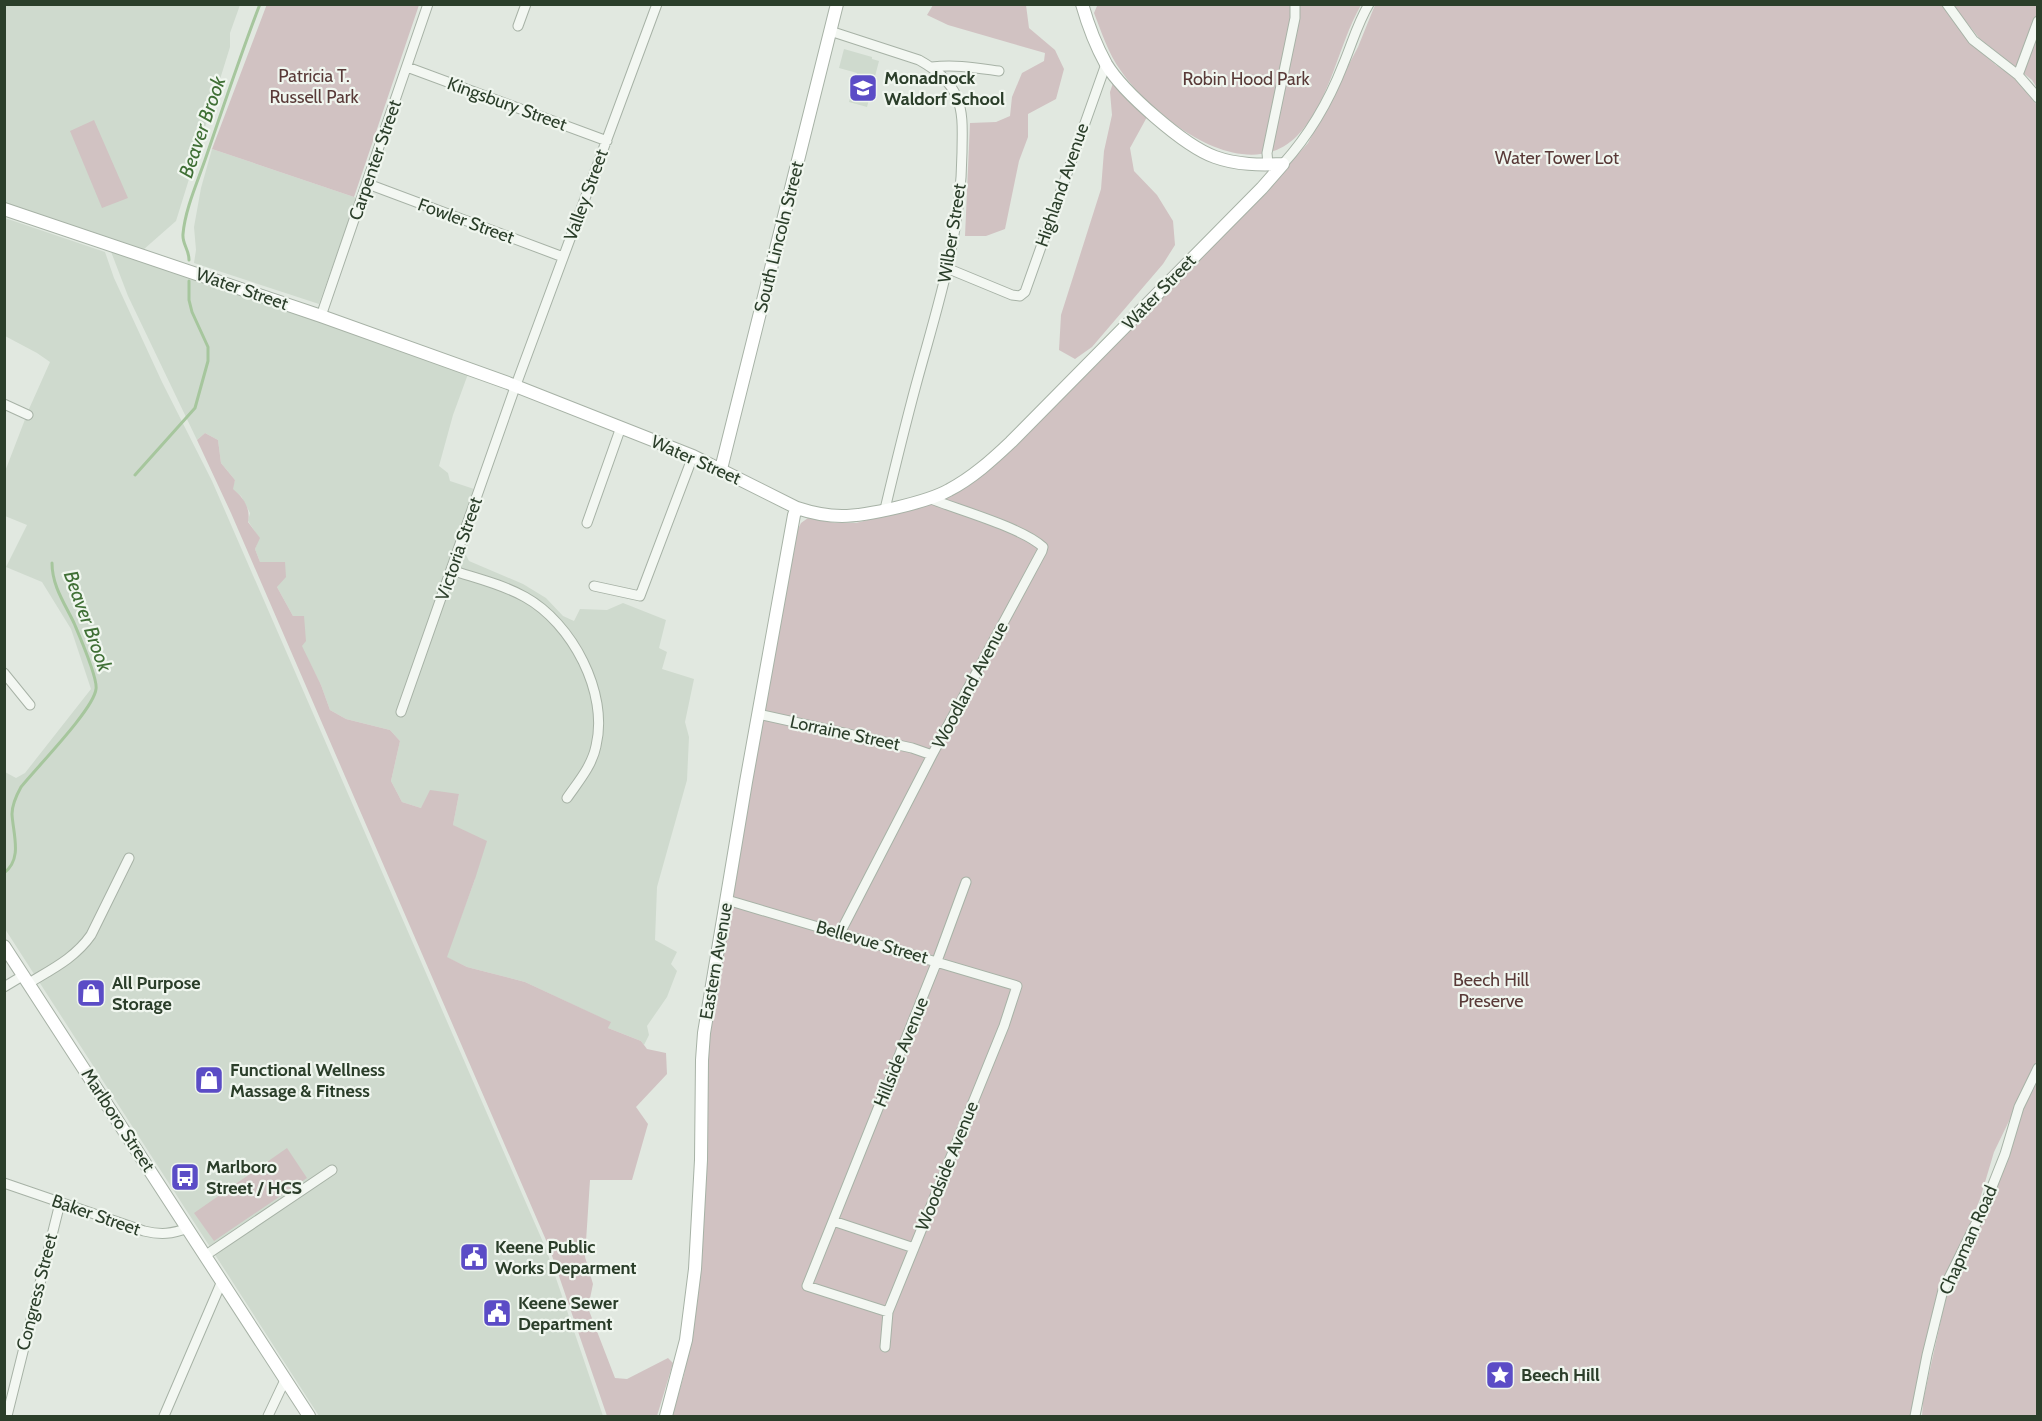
<svg xmlns="http://www.w3.org/2000/svg" width="2042" height="1421" font-family="Cabin,sans-serif">
<style>
.built{fill:#cfdace}
.green{fill:#d1c2c2}
.lines{fill:none;stroke-linecap:round;stroke-linejoin:round}
.stream{stroke:#a6c69d;stroke-width:3}
.street-casing{stroke:#a7b2a6;stroke-width:11}
.secondary-casing{stroke:#a7b2a6;stroke-width:14}
.street{stroke:#f3f7f2;stroke-width:9}
.secondary{stroke:#fff;stroke-width:12}
.labels{text-anchor:middle;stroke-width:4.5;stroke-linejoin:round;paint-order:stroke}
.park-label{font-size:18px;fill:#593a38;stroke:#f0f6ef}
.poi-label{font-size:18px;font-weight:bold;fill:#2b3e2a;stroke:#f0f6ef;text-anchor:start}
.street-label{font-size:18px;fill:#2b3e2a;stroke:#f0f6ef}
.water-label{font-size:20px;font-style:italic;fill:#407036;stroke:#f0f6ef}
</style>
<rect width="100%" height="100%" fill="#e1e8e0"/>
<path class="built" d="M5,5H240L230,33V47L176,221L143,250L5,203Z
M844,49L872,57V59L879,61L867,107L849,102L857,73L839,68Z
M212,149L357,198L319,304L194,263L196,250L194,227L201,188Z
M5,218L105,252L114,278L162,382L212,481L546,1249L603,1416H319L5,929V772L16,778L25,773L91,689L71,629L42,582L6,567L27,525L5,516L4,474L29,409L50,362L37,353L5,336Z
M110,249L468,374L453,415L439,466L448,473L450,481L474,489L461,527L471,534L465,553L469,561L523,584L546,598L563,616L574,621L580,609L607,610L623,603L666,620L659,648L667,652L662,669L694,679L685,722L689,737L687,780L657,887L655,940L677,952L671,964L677,971L667,997L647,1026L649,1035L644,1045L641,1041L608,1028L610,1022L525,982L467,967L446,957L475,879L453,825L459,794L421,808L402,802L391,781L400,741L390,730L346,719L330,710L321,685L301,646L293,616L277,587L285,562H260L255,549L259,538L248,521L250,513L241,496L232,489L235,480L221,463L218,440L205,433L197,440L128,296Z"/>
<path class="green" d="M267,4L419,5L354,197L212,149Z
M1103,4L1361,5C1338,45 1330,103 1297,136C1244,189 1153,117 1121,71C1108,53 1102,33 1094,13L1097,6Z
M933,5H1026L1029,28L1055,50L1064,69L1056,99L1028,114V137L1019,161L1005,229L986,236H965L970,123L996,122L1010,116L1012,97L1022,73L1044,61L1045,53L948,25L927,15Z
M1375,5H1942L1970,43L1996,65L2016,78L2037,105L2038,1061L1994,1152L1980,1199L1954,1263L1914,1397L1912,1416H672L684,1375L694,1318L707,1051L741,844L797,531L801,523L808,518L835,523H856L925,505L958,491L1269,186L1308,143L1358,47Z
M1953,5H2037V88L2032,80L1979,38Z
M1113,83L1147,117L1130,148L1134,171L1157,195L1173,221L1175,245L1163,264L1092,347L1075,359L1059,350L1061,315L1101,189L1104,151L1112,115L1110,92Z
M94,120L128,198L102,208L70,131Z
M205,433L218,440L221,463L235,480L233,489C243,497 251,508 248,522L260,538L255,549L260,562H285L286,577L277,587L293,616H304L306,641L302,646L321,685L330,710L346,719L390,730L400,741L391,781L402,802L421,808L430,790L459,794L453,825L487,841L475,879L447,957L467,967L525,982L611,1022L608,1028L641,1041L647,1049L666,1053L667,1074L636,1107L648,1124L632,1180H590L585,1257L593,1284L588,1308L615,1378L627,1379L668,1358L673,1363L657,1416H607L549,1247L231,513L197,440Z
M2037,1075V1416H1922L1923,1401L1948,1288L2001,1175L2011,1151L2022,1106Z
M287,1148L307,1178L214,1241L194,1213Z"/>
<g class="lines">
<path class="stream" d="M189,260C189,249 182,244 183,234C185,210 197,183 205,160C223,108 240,56 260,4
M135,475L195,408L208,361V347L192,312L189,300V281
M4,873C23,859 13,834 12,814C12,804 16,796 21,787C36,768 94,709 96,689C98,678 79,635 74,623C65,604 52,586 52,563"/>
<g class="street-casing">
<path id="street" d="M1947,4L1973,40L2018,75L2038,98
M518,26L526,4
M830,31L919,60C935,69 950,80 957,98C964,114 962,135 962,152C961,237 938,304 916,385C905,426 895,467 885,509
M407,67L607,141
M932,67C955,64 977,68 999,71
M2018,75L2038,21
M1268,164L1267,153L1295,18V4
M1283,164C1310,134 1329,101 1343,65C1352,44 1357,24 1369,4
M368,184L563,257
M949,269L1012,295L1020,296L1025,292L1106,64
M321,316L428,4
M4,404L28,415
M587,523L621,427
M451,570C475,578 502,584 525,597C572,623 609,693 596,746C592,766 578,782 567,798
M594,586L640,596L693,456
M4,673L30,705
M401,712L513,393L657,4
M758,714L912,748L932,755
M727,900L1017,986L1004,1026L888,1312L885,1347
M840,933L932,755L1042,551L1043,547C1023,528 959,510 931,499
M29,983C52,969 75,958 91,935L129,858
M4,987L24,975
M4,1183L144,1231C161,1235 172,1234 188,1228
M833,1221L914,1248
M206,1255L332,1170
M888,1312L807,1286L937,961L966,882
M7,1416L60,1203
M164,1416L222,1281
M268,1416L285,1380
M1915,1416L1927,1355L1943,1290L1984,1207L2005,1154L2019,1107L2038,1068"/>
</g>
<g class="secondary-casing">
<path id="secondary" d="M1082,4C1088,25 1096,46 1106,64C1123,92 1184,146 1215,157C1237,165 1260,165 1283,164
M4,209L321,316L508,383L693,456L797,508C812,513 827,516 842,516C867,516 928,502 949,490C972,478 992,460 1011,442L1262,188L1283,164
M721,469L837,4
M4,946L309,1416
M666,1416L686,1340L695,1269L701,1160L702,1060L704,1033L746,782L794,515L797,508"/>
</g>
<use href="#street" class="street"/>
<use href="#secondary" class="secondary"/>
</g>
<defs>
<g id="school-square" transform="scale(1.5)"><rect x="-9" y="-9" width="18" height="18" rx="4" fill="#5b4cc6" stroke="#f0f6ef"/><path d="M0-5L7-2L0 1L-7-2ZM-4 1L0 2.5L4 1V4Q0 6-4 4Z" fill="#fff"/></g>
<g id="shop-square" transform="scale(1.5)"><rect x="-9" y="-9" width="18" height="18" rx="4" fill="#5b4cc6" stroke="#f0f6ef"/><path d="M-5-2.5h2.3a2.7 3.5 0 0 1 5.4 0H5L5.5 6h-11ZM-1.5-2.5h3a1.5 2.3 0 0 0-3 0Z" fill="#fff"/></g>
<g id="bus-square" transform="scale(1.5)"><rect x="-9" y="-9" width="18" height="18" rx="4" fill="#5b4cc6" stroke="#f0f6ef"/><path d="M-5-6H5V4H4V6H2V4H-2V6H-4V4H-5ZM-3.5-4V0h7V-4ZM-3.5 1.2v1.5H-2V1.2ZM2 1.2v1.5H3.5V1.2Z" fill="#fff"/></g>
<g id="civic-square" transform="scale(1.5)"><rect x="-9" y="-9" width="18" height="18" rx="4" fill="#5b4cc6" stroke="#f0f6ef"/><path d="M-.6-6.5H3V-4.5H.6V-3L4-1V1h2V6H-6V1h2V-1L-.6-3ZM-1.2 2.5V6h2.4V2.5Z" fill="#fff"/></g>
<g id="sight-square" transform="scale(1.5)"><rect x="-9" y="-9" width="18" height="18" rx="4" fill="#5b4cc6" stroke="#f0f6ef"/><path d="M0-6L1.8-2.2L6-1.7L2.9 1.2L3.7 5.4L0 3.3L-3.7 5.4L-2.9 1.2L-6-1.7L-1.8-2.2Z" fill="#fff"/></g>
</defs>
<g fill-rule="evenodd">
<use href="#school-square" x="863" y="88"/>
<use href="#shop-square" x="91" y="993"/>
<use href="#shop-square" x="209" y="1080"/>
<use href="#bus-square" x="185" y="1177"/>
<use href="#civic-square" x="474" y="1257"/>
<use href="#civic-square" x="497" y="1313"/>
<use href="#sight-square" x="1500" y="1375"/>
</g>
<g class="labels">
<g class="park-label">
<text x="314" y="82">Patricia T.<tspan x="314" dy="21">Russell Park</tspan></text>
<text x="1246" y="85">Robin Hood Park</text>
<text x="1557" y="164">Water Tower Lot</text>
<text x="1491" y="986">Beech Hill<tspan x="1491" dy="21">Preserve</tspan></text>
</g>
<g class="poi-label">
<text x="884" y="84">Monadnock<tspan x="884" dy="21">Waldorf School</tspan></text>
<text x="112" y="989">All Purpose<tspan x="112" dy="21">Storage</tspan></text>
<text x="230" y="1076">Functional Wellness<tspan x="230" dy="21">Massage &amp; Fitness</tspan></text>
<text x="206" y="1173">Marlboro<tspan x="206" dy="21">Street / HCS</tspan></text>
<text x="495" y="1253">Keene Public<tspan x="495" dy="21">Works Deparment</tspan></text>
<text x="518" y="1309">Keene Sewer<tspan x="518" dy="21">Department</tspan></text>
<text x="1521" y="1381">Beech Hill</text>
</g>
<g class="street-label">
<text transform="translate(507 104) rotate(20)" y="6">Kingsbury Street</text>
<text transform="translate(375 160) rotate(-71)" y="6">Carpenter Street</text>
<text transform="translate(1062 185) rotate(-71)" y="6">Highland Avenue</text>
<text transform="translate(586 195) rotate(-70)" y="6">Valley Street</text>
<text transform="translate(466 221) rotate(20)" y="6">Fowler Street</text>
<text transform="translate(952 233) rotate(-81)" y="6">Wilber Street</text>
<text transform="translate(779 237) rotate(-76)" y="6">South Lincoln Street</text>
<text transform="translate(242 289) rotate(19)" y="6">Water Street</text>
<text transform="translate(1159 292) rotate(-46)" y="6">Water Street</text>
<text transform="translate(696 460) rotate(24)" y="6">Water Street</text>
<text transform="translate(459 549) rotate(-71)" y="6">Victoria Street</text>
<text transform="translate(970 685) rotate(-62)" y="6">Woodland Avenue</text>
<text transform="translate(845 733) rotate(12)" y="6">Lorraine Street</text>
<text transform="translate(872 942) rotate(16)" y="6">Bellevue Street</text>
<text transform="translate(716 961) rotate(-80)" y="6">Eastern Avenue</text>
<text transform="translate(901 1052) rotate(-68)" y="6">Hillside Avenue</text>
<text transform="translate(118 1120) rotate(57)" y="6">Marlboro Street</text>
<text transform="translate(947 1166) rotate(-68)" y="6">Woodside Avenue</text>
<text transform="translate(96 1215) rotate(19)" y="6">Baker Street</text>
<text transform="translate(1968 1240) rotate(-66)" y="6">Chapman Road</text>
<text transform="translate(37 1292) rotate(-76)" y="6">Congress Street</text>
</g>
<g class="water-label">
<text transform="translate(202 127) rotate(-71)" y="7">Beaver Brook</text>
<text transform="translate(88 621) rotate(70)" y="7">Beaver Brook</text>
</g>
</g>
<rect width="2042" height="1421" fill="none" stroke="#2b3e2a" stroke-width="12"/>
</svg>
